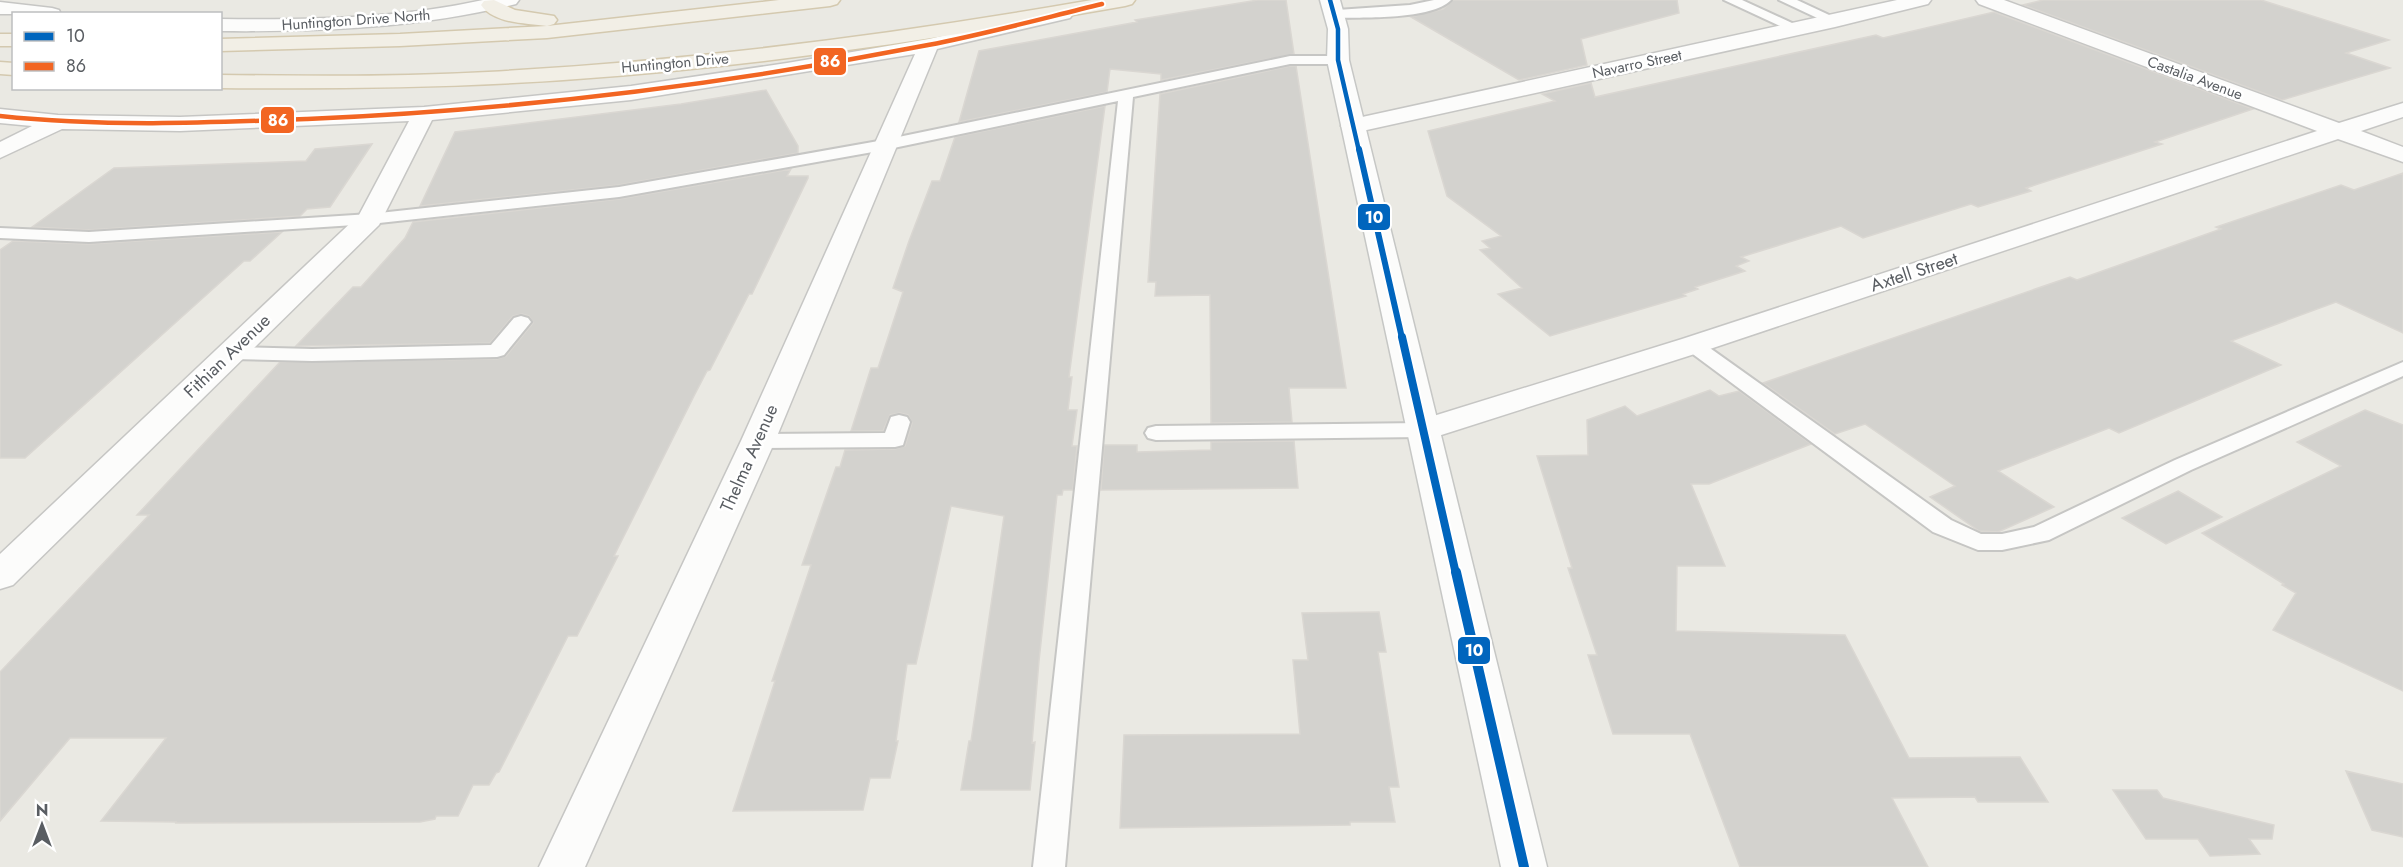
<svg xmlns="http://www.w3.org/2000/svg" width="2403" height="867" font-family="Jost,sans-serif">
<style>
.building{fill:#d3d2ce;stroke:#dad7d2;stroke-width:1.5}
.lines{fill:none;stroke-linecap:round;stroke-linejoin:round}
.lane-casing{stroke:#c6c6c4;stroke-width:4}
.street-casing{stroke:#c6c6c4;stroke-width:3}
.secondary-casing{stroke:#c6c7c5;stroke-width:3}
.primary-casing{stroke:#d4c9af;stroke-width:3}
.lane{fill:#fcfcfb;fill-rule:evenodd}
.street{fill:#fcfcfb;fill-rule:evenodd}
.secondary{fill:#fcfcfb;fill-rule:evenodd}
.primary{fill:#f2efe6;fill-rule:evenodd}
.bus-1-far3-casing{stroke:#fff;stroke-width:8}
.bus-1-far2-casing{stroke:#fff;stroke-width:10}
.bus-1-far1-casing{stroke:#fff;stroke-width:12}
.bus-1-casing{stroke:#fff;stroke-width:14}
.bus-2-casing{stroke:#fff;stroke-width:8}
.bus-1-far3{stroke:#0065bd;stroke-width:4.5}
.bus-1-far2{stroke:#0065bd;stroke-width:6}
.bus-1-far1{stroke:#0065bd;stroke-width:8}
.bus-1{stroke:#0065bd;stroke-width:10}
.bus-2{stroke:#f26522;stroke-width:4.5}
.labels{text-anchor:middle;stroke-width:5;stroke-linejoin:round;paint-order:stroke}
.far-street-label{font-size:15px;fill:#595d62;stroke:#fff}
.street-label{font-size:18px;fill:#595d62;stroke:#fff}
.line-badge{stroke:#fff;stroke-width:2}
.badge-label{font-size:16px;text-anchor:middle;font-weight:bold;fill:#fff}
</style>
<rect width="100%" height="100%" fill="#eae9e3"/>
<path class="building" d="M1258,0H1286L1294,54L1161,80V74L1110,69L1107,92L959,122L979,51L1137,22L1135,20Z
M1453,0H1677L1679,13L1581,39L1587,65L1519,80L1411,17L1443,9Z
M2043,0H2261L2389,40L2346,53L2390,68L2282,100L2023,5Z
M1994,12L2253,109L2155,142L2162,144L2026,188L2031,191L1978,207L1971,204L1863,238L1841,226L1741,257L1749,261L1736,266L1745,271L1695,287L1698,289L1683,294L1686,296L1550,336L1498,294L1522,288L1480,250L1490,248L1482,241L1501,236L1447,196L1428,131L1555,101L1542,94L1591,83L1595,97L1876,35L1883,38Z
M1290,66H1296L1346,388H1289L1292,422L1211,423L1210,295L1155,296L1156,282H1148L1160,94Z
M766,90L798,146V153L619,185L420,206L455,132L681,104Z
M1105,106L1069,377H1072L1068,410H1077L1072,446H1077L1073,490H1063L1062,495H1057L1039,661L1032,743L1035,742L1030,790H961L969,741H971L1004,516L951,506L916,664H907L896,741H898L890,778H870L863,810L733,811L775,681H772L811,565H802L836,467H840L845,450L895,449L905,446L912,423L908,415L900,413L890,415L883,431H851L871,368H878L903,292L893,288L909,241L932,181H940L955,137Z
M372,144L330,207L307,209L300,216L89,230L32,227L114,168L306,161L315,149Z
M791,169L787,176H808V178L752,294H749L710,370L707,371L694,396L614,556H618L577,636H568L499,772L496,773L489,785H473L458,816H436L435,819L420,822L175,823L177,822L101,821L166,738H70L0,821V672L149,515H137L280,362L497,359L506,356L533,323L529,316L522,314L513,316L490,343L296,346L353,287H361L405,238L413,222L619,199Z
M2403,173V333L2336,302L2231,341L2281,365L2119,433L2109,428L1998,471L2054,507L1998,532L1979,531L1930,497L1955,486L1865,424L1835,434L1763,383L2070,277L2077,280L2221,229L2216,227L2341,185L2354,190Z
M282,232L250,261H244L25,458H0V250L13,241L89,244Z
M1710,390L1719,396L1739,391L1811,444L1709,484H1691L1725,566H1677L1676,631L1845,635L1909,758L2020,757L2048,802H1978L1975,797L1892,798L1928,867H1740L1690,734H1613L1588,655H1597L1568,568H1572L1537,456L1588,455L1587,420L1625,406L1637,416Z
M2365,410L2403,425V691L2273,630L2296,593L2282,585L2284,584L2202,533L2341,466L2297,442Z
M1294,441L1298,488L1101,490L1104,445H1137V452L1211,450V442Z
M2178,491L2222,517L2166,544L2122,518Z
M1379,612L1386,652H1378L1399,787H1389L1395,822H1350V825L1120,828L1124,735L1300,734L1293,660H1308L1302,613Z
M2346,771L2403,784V837L2372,830Z
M2113,790H2157L2163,798L2274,825L2272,839H2249L2260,854L2210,856L2198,839H2146Z"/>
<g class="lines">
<g class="lane-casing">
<path id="lane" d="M1434,0H1451C1432,20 1364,17 1337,18L1330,14L1337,10L1410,5Z
M1724,0H1742L1805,29L1803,32H1793Z
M1779,0H1797L1842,21L1835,25L1830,24Z
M1290,56H1338L1345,60L1338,64H1290L1133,97L1065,867H1033L1118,101L884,150L619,197L370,224L89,242L0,238V228L89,232L370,214L619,187L884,140Z
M521,316L528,318L531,322L504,355L497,357L312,361L231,359L224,357L221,353L224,349L231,347L312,349L491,345L514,318Z
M1693,339L1700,341L1951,520L1981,534H2002L2034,527L2175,460L2403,362V376L2191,470L2049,540L2002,550H1978L1933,532L1686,349L1683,345L1686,341Z
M899,415L907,417L910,422L903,445L895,447L758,448L750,446L747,441L750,436L758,434L885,433L891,417Z
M1423,423L1431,425L1434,430L1431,435L1423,437L1156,440L1148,438L1145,433L1148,428L1156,426Z"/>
</g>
<g class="street-casing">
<path id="street" d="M483,0H519L516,4C419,28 320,32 220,31V19C308,20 397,19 483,0Z
M1897,0H1931L1928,4L1835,27L1353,133L1345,131L1341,126L1345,121L1353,119Z
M1976,0H2004L2339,123L2403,103V117L2361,131L2403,147V162L2338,139L1704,351L1435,437L1423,440L1411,437L1407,430L1411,423L1682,339L2317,131L1979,4Z
M0,2L52,8L59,10L61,14H0Z
M1063,8L1070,10L1073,14L1070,18L937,49L775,441L585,867H539L741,441L915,54L631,100L432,120L379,225L13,585L0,589V554L359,215L409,121L180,131L62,129L0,158V142L32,126L0,123V109L58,115L180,117L424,107L631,86L787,63L929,39Z"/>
</g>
<g class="secondary-casing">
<path id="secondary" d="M1320,0H1340L1348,29L1349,60L1547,867H1501L1327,60L1328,29Z"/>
</g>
<g class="primary-casing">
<path id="primary" d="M494,0L515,10L554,16L557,20L554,24L547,26C527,23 494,24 481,5L484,1Z
M779,0H840L837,4L830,6L547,38L400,46L220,51V39L400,34L547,26Z
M1092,0H1135L1132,4L1125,6C943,38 761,66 577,79C458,88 339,89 220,88V75C310,76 399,77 488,72C691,61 892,35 1092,0Z
M0,34H14V46H0Z
M0,62L14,63V75L0,74Z"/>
</g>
<use href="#lane" class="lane"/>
<use href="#street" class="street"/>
<use href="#secondary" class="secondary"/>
<use href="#primary" class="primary"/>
<g class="bus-1-far3-casing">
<path id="bus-1-far3" d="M1330,0L1338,29V60L1359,151"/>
</g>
<g class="bus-1-far2-casing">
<path id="bus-1-far2" d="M1359,149L1402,338"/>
</g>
<g class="bus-1-far1-casing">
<path id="bus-1-far1" d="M1402,337L1456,574"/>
</g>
<g class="bus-1-casing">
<path id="bus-1" d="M1456,572L1524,867"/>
</g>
<g class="bus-2-casing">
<path id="bus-2" d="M0,116C102,127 204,123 307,119C515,110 723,85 928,45C986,34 1044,18 1102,4"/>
</g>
<use href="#bus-1-far3" class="bus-1-far3"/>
<use href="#bus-1-far2" class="bus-1-far2"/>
<use href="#bus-1-far1" class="bus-1-far1"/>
<use href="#bus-1" class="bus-1"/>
<use href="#bus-2" class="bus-2"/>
</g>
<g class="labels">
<g class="far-street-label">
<text transform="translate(356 20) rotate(-4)" y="5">Huntington Drive North</text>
<text transform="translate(675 63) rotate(-5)" y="5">Huntington Drive</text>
<text transform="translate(1637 64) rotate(-12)" y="5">Navarro Street</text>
<text transform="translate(2195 78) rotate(20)" y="5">Castalia Avenue</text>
</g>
<g class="street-label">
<text transform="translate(1914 272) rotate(-18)" y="6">Axtell Street</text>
<text transform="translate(227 356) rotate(-44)" y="6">Fithian Avenue</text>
<text transform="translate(749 458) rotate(-66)" y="6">Thelma Avenue</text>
</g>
</g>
<g class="line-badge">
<rect x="813" y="47" width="34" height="29" rx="6" fill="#f26522"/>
<rect x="260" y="106" width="35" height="28" rx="6" fill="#f26522"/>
<rect x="1357" y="203" width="34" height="28" rx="6" fill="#0065bd"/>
<rect x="1457" y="636" width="34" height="29" rx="6" fill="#0065bd"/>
</g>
<g class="badge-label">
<text x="830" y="67">86</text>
<text x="278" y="126">86</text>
<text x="1374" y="223">10</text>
<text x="1474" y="656">10</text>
</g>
<rect x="12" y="12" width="210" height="78" fill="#ffffff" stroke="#bdbec0" stroke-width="1.5"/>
<rect x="24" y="32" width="30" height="9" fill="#0065bd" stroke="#bdbec0" stroke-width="1.5"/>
<text x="66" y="42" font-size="18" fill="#595d62">10</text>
<rect x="24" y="62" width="30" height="9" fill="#f26522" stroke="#bdbec0" stroke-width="1.5"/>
<text x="66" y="72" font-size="18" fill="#595d62">86</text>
<g transform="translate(42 825)" stroke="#ffffff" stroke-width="4.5" paint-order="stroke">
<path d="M0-4.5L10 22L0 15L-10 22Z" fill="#595d62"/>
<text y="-9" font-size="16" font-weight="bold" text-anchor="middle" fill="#595d62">N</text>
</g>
</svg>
